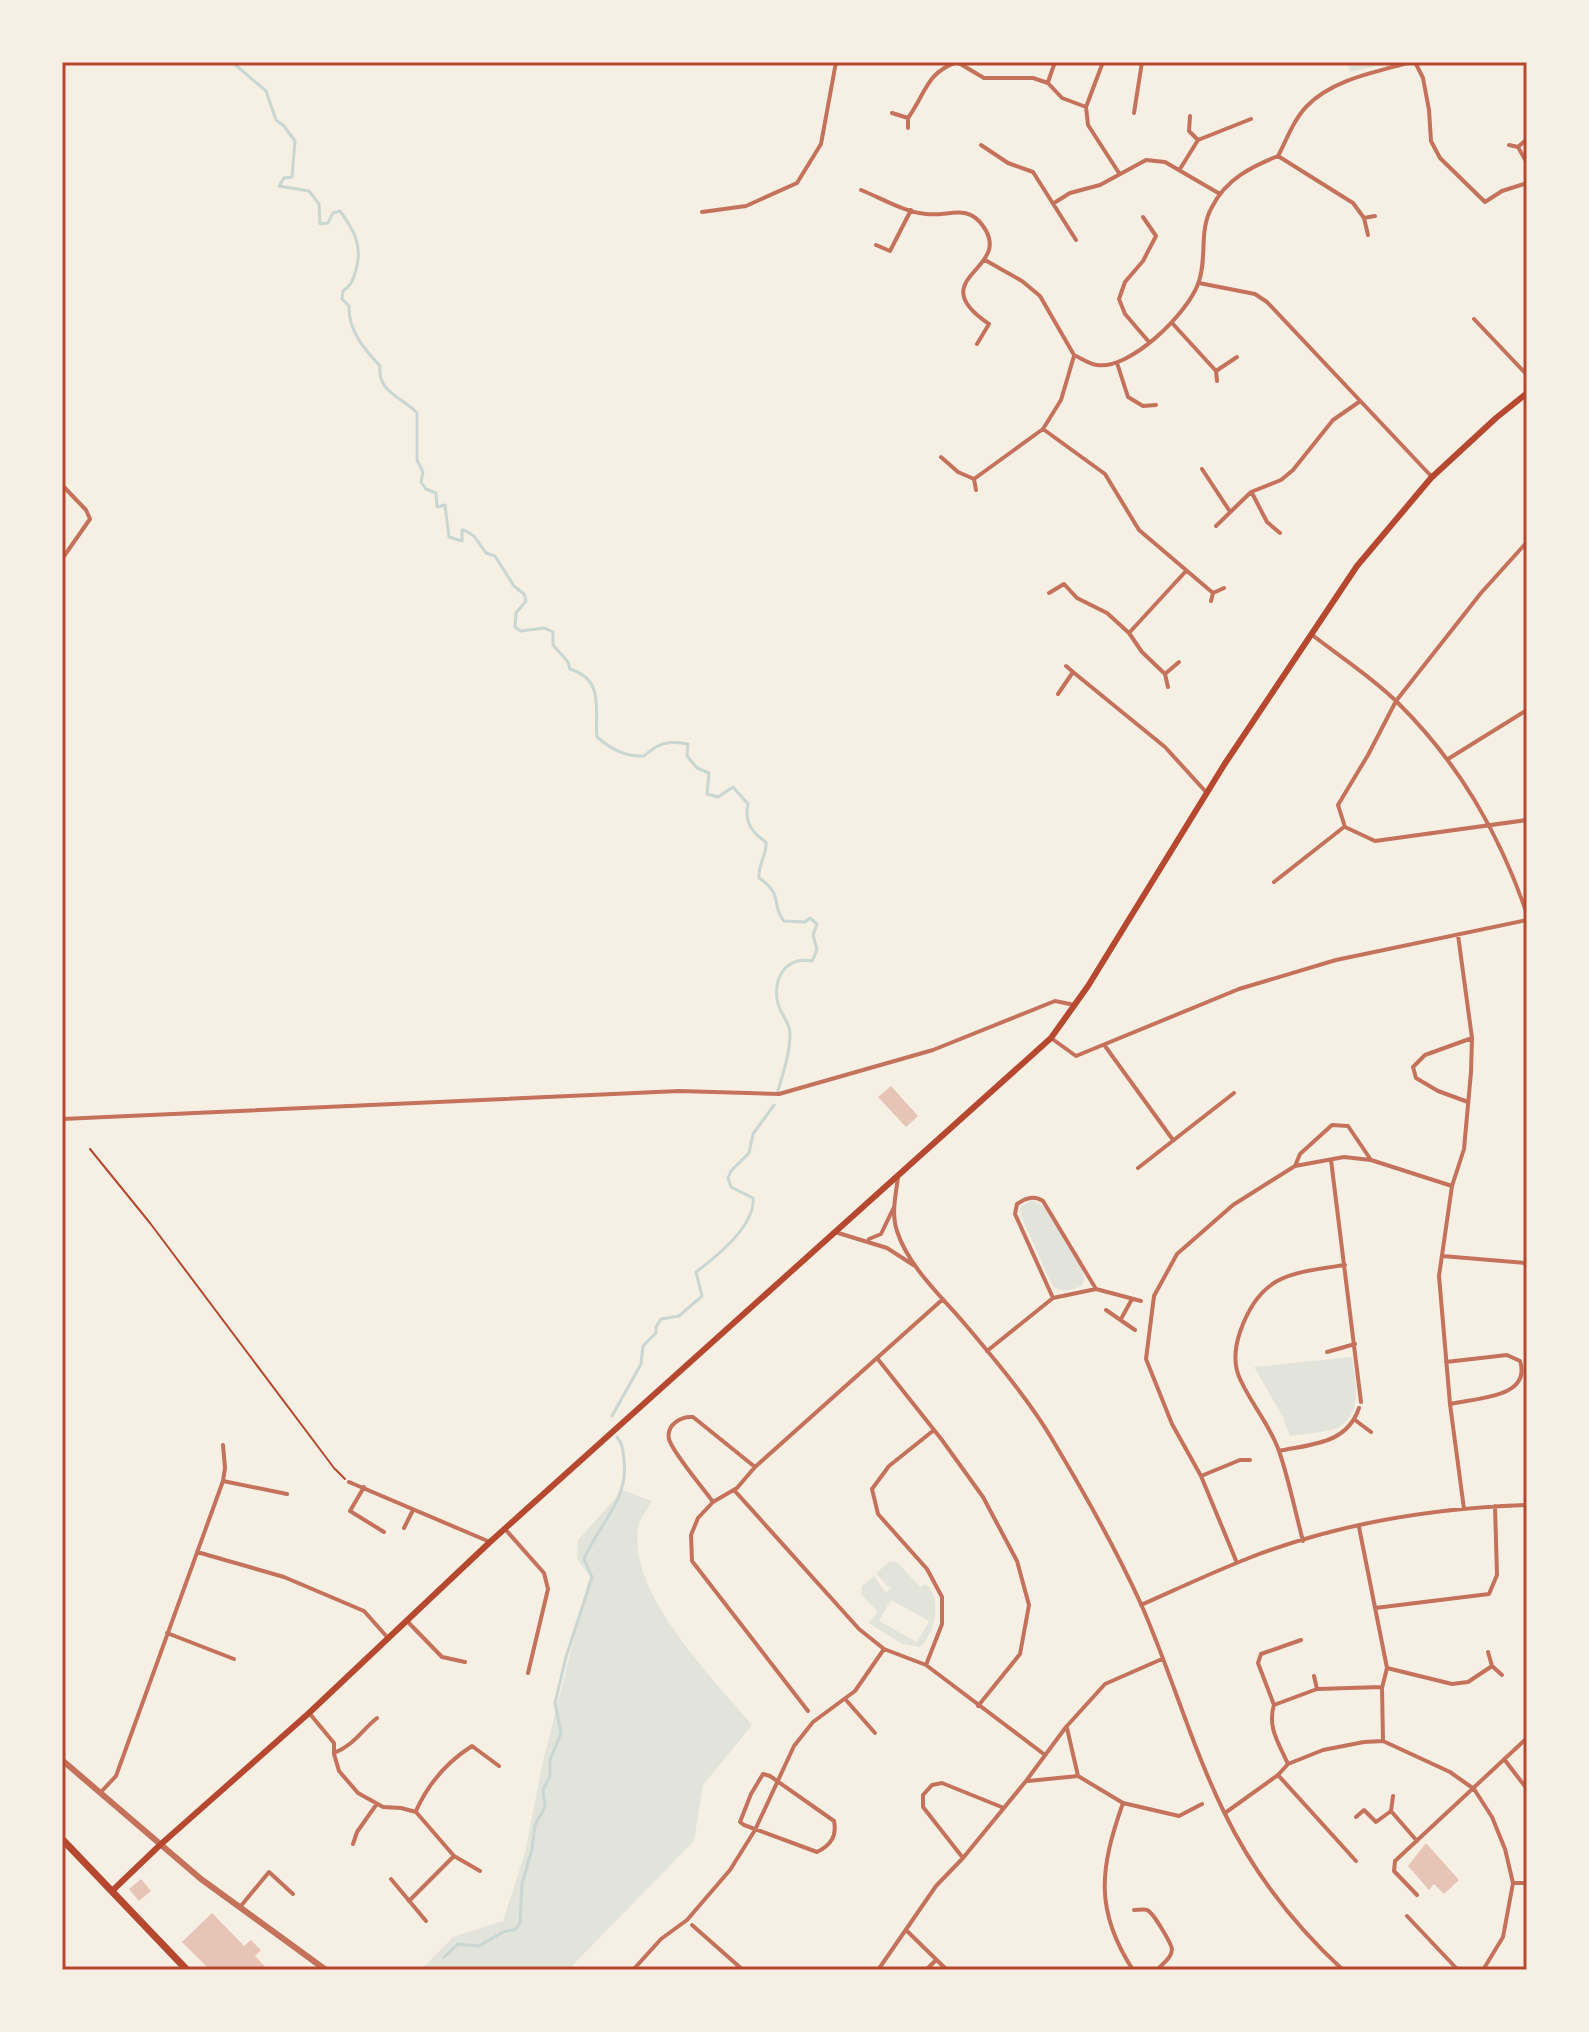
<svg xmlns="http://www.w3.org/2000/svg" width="1589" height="2032" font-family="'IBM Plex Sans',sans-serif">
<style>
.green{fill:#e2e4dc;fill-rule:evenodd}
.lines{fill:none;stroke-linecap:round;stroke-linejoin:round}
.stream{stroke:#c9d6d2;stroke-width:3}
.building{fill:#e6c5b7}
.path{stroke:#b5482f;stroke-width:2}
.minor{stroke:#c5725c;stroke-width:4}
.tertiary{stroke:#c5725c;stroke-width:6}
.secondary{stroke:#b5482f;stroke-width:6}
.trunk{stroke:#b5482f;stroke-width:7}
.neatline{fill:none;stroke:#b5482f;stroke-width:3}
</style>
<rect width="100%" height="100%" fill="#f6efe4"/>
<path class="green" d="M1347,62H1394L1350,72Z
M1031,1200L1043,1206L1083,1267L1084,1279L1082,1286C1071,1290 1064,1293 1053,1287L1021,1216L1020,1208Z
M1352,1357C1355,1379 1364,1412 1339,1427C1330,1432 1302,1434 1290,1436L1283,1417L1254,1367Z
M623,1490L652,1501C648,1509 639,1520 638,1528C628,1594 713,1678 752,1725L703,1785L694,1841L568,1970H421L453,1937L503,1921L525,1853L542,1765L590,1576L577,1559L578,1540Z
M890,1561L897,1562L920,1587L926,1584C943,1599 935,1633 920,1647L902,1644L869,1623L878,1612L861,1594L862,1586L874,1576L886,1593L892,1587H888L876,1573ZM891,1600L929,1621L917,1642L879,1621Z"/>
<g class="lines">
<path class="stream" d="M232,62L266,91L276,120L284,126L295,141L292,177L284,178L279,186L309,191L319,204L320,224L328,223L333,213L340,211C354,230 363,246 356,270C353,279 352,285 343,291L342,299L349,306C348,330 364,349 380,366C377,392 403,398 417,413V460L423,472L421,482L426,489L436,493L437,507L445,505L449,537L462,541V530H464L474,536L486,553L495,556L514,586L524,594L526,601L516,613L515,627L521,631L544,628L553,632V645L568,662L570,669C606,680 594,712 597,737C611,749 625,757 644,756C658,743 669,740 688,744L687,756L697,768L709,773L707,794L718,797L733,787L748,804C744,821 751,832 766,842C767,856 758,863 759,878C785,896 770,904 784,921L805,922L810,918L817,924L813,935L817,950L812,961C788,956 774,975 777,999C778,1012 791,1023 790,1034C790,1053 783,1073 778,1091
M612,1416L641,1364L643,1346L656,1333V1327L661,1319L679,1316L702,1296L696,1272C716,1257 756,1225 753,1198L731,1187L728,1178L731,1171L749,1153L753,1134L774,1105
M444,1957L458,1944L479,1946L503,1932L516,1929L520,1922L522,1884L532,1849L535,1825L545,1807L543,1790L550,1776V1760L561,1733L555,1703L566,1657L592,1577L584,1559C598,1525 629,1500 624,1461C623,1451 623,1444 617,1437"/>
</g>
<path class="building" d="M891,1086L918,1116L906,1127L878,1097Z
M1426,1843L1459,1880L1444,1894L1434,1884L1429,1890L1408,1866Z
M141,1879L151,1891L139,1901L129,1889Z
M212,1913L244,1946L251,1940L261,1950L255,1956L268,1970H210L182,1942Z"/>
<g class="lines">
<path class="path" d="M90,1149L150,1223L334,1468L345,1479"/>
<path class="minor" d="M1103,62L1086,107L1088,125L1119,173
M1415,62L1423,78L1429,110L1431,141L1440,158L1485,202L1502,191L1527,183
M1487,62H1504
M1048,82L1055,62
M892,113L908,118C926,93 926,73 957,62L984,78H1033L1048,83L1062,98L1086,107
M1134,113L1142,62
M1190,116L1189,131L1198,140
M908,128V118
M1527,139L1518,147L1527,163
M981,145L1008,163L1033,172L1076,240
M1509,145L1518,147
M1278,156L1353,203L1364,218L1368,235
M1180,169L1198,140L1251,119
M861,190C881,198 904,212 926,214C948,217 967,203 983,226C1015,270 920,277 989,324L977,344
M1054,203L1070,193L1100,185L1146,160L1165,162L1220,194
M702,212L746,206L797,183L821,144L836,62
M1143,217L1156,236L1143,261L1125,282L1119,299L1125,314L1149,342
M1364,218L1375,216
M876,245L890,251L911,210
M985,260L1022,281L1040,296L1074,355
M1199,283L1255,294L1267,302L1432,477
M1474,319L1527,375
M1173,324L1216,371L1237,357
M1074,355C1081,358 1089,364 1097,365C1130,370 1187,314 1198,284C1208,259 1198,231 1212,207C1226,179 1251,167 1278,156C1287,139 1294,119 1307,106C1333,79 1377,72 1411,62
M1117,363L1128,397L1143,406L1156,405
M1216,371L1217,381
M1043,429L1105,474L1139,530L1213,593
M941,457L958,472L974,479L1043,429L1061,400L1074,356
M1202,469L1229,510
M974,479L976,490
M62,485L86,510L90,519L62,559
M1252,493L1267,522L1280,533
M1216,526L1251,492L1281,480L1293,470L1333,420L1359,402
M1527,542L1481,593L1396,701L1368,755L1338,805L1345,827L1375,841L1527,820
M1049,593L1064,584L1077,598L1107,613L1129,633L1142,652L1165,674L1168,687
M1211,601L1213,593L1224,588
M1129,633L1186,571
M1311,634C1339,656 1372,677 1397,702C1459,763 1499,833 1527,914
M1066,666L1073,672
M1165,674L1179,662
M1058,694L1073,672L1165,747L1206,792
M1448,759L1527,710
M1274,882L1344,827
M1458,935L1472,1038L1471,1072L1464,1149L1452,1186L1439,1276L1450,1404L1464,1509
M1051,1038L1076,1056L1239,989L1336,960L1527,920
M1105,1046L1173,1140
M1468,1102L1438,1091L1416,1078L1413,1067L1425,1055L1472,1038
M62,1119L679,1091L779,1094L933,1050L1055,1001L1075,1005
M1331,1160L1361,1402
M1295,1166L1300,1154L1332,1125L1348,1126L1371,1160
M1138,1168L1234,1093
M898,1177C896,1194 891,1213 897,1231C908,1266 941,1296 964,1323C996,1361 1030,1401 1055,1444C1086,1496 1116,1549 1141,1604C1171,1672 1191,1745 1224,1812C1253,1872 1294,1925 1343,1970
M835,1232L887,1248L915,1266
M869,1239L881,1234L894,1207
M1442,1256L1527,1263
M1053,1298L1015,1214L1017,1204C1026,1198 1034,1195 1043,1201L1096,1289
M1106,1310L1135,1330
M1121,1319L1132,1299
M987,1351L1053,1298L1096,1289L1141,1301
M1327,1352L1355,1344
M877,1358L942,1440L983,1497L1017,1561L1029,1605L1020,1654L978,1706
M1446,1362L1507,1355L1520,1361C1532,1398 1475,1398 1450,1404
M1355,1420L1371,1432
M1279,1451C1312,1444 1347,1444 1359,1408
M1201,1476L1240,1460H1250
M223,1481L287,1494
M349,1482L490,1542
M364,1487L350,1511L384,1532
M734,1490L859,1629L884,1649L926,1665L1045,1755
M713,1502C704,1489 672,1452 669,1439C666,1425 681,1416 693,1417L755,1467
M1359,1527L1387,1668L1382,1688L1383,1741
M404,1528L413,1510
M505,1529L544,1573L548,1589L528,1673
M1303,1541C1295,1511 1289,1480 1279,1451C1270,1425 1252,1405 1241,1381C1233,1366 1235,1347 1240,1332C1260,1274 1291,1273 1345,1265
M197,1552L284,1577L364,1611L388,1638
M1237,1563L1201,1476L1172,1424L1146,1359L1154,1296L1177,1254L1233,1205L1295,1166L1344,1157L1371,1160L1452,1186
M1141,1605C1177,1589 1213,1572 1249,1558C1336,1524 1434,1508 1527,1505
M1375,1608L1489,1594L1497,1575L1495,1506
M407,1621L442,1657L465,1662
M167,1633L234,1659
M1488,1652L1492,1666L1502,1675
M926,1665L942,1624V1597L927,1569L878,1514L872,1489L889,1466L934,1430
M1387,1668L1452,1684L1468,1682L1492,1666
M1314,1676L1317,1689
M846,1700L875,1733
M1274,1705L1258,1663L1261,1654L1301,1640
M808,1711L692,1561L691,1535L698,1518L713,1502L737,1488L755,1467L943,1299
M310,1714L334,1743V1754L339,1771L358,1793L383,1807L401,1808L416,1812L454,1856L480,1871
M1067,1728L1078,1776
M334,1753C354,1745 361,1731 377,1718
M1504,1759L1527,1789
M1288,1764C1279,1744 1267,1727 1274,1705L1317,1689L1382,1687
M763,1774L770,1776L834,1821C837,1836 831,1845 817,1852L744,1825L740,1822L751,1794Z
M1278,1775L1356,1861
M1028,1781L1078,1776L1123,1803L1179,1816L1202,1804
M100,1793L116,1776L223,1481L225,1468L223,1445
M1123,1803C1100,1868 1094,1910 1133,1970
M416,1811C428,1784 447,1762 472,1746L499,1766
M1391,1811L1393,1796
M1225,1813L1278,1775L1288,1764L1323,1750L1364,1742L1383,1741L1450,1772L1474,1789L1492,1817L1505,1849L1513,1883L1503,1937L1483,1970
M1356,1817L1364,1810L1376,1822L1391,1811L1417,1841
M353,1844L357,1832L376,1805
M963,1858L923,1807V1795L932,1785L942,1783L1004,1808
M391,1879L426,1921
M1513,1883H1527
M1417,1895L1394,1871L1395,1861L1527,1738
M409,1901L454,1856
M240,1907L269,1872L293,1894
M1134,1910C1137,1910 1145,1909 1147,1910C1153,1912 1171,1943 1172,1949C1172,1958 1162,1964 1157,1970
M1407,1916L1458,1970
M692,1925L743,1970
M907,1931L947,1970
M633,1970L661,1939L687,1920L730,1870L755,1830L794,1746L813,1722L855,1691L884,1649
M878,1970L936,1886L963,1858L1026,1781L1066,1727L1105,1684L1162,1659
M926,1970L936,1960"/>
<path class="tertiary" d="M62,1760L201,1879L326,1970"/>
<path class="secondary" d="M112,1891L160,1845L309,1713L490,1542L1051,1038L1088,986L1224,765L1357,566L1431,478L1496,418L1527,393"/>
<path class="trunk" d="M62,1839L187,1970"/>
</g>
<rect width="1589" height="2032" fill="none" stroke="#f6efe4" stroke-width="128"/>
<rect x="64" y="64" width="1461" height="1904" class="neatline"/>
</svg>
